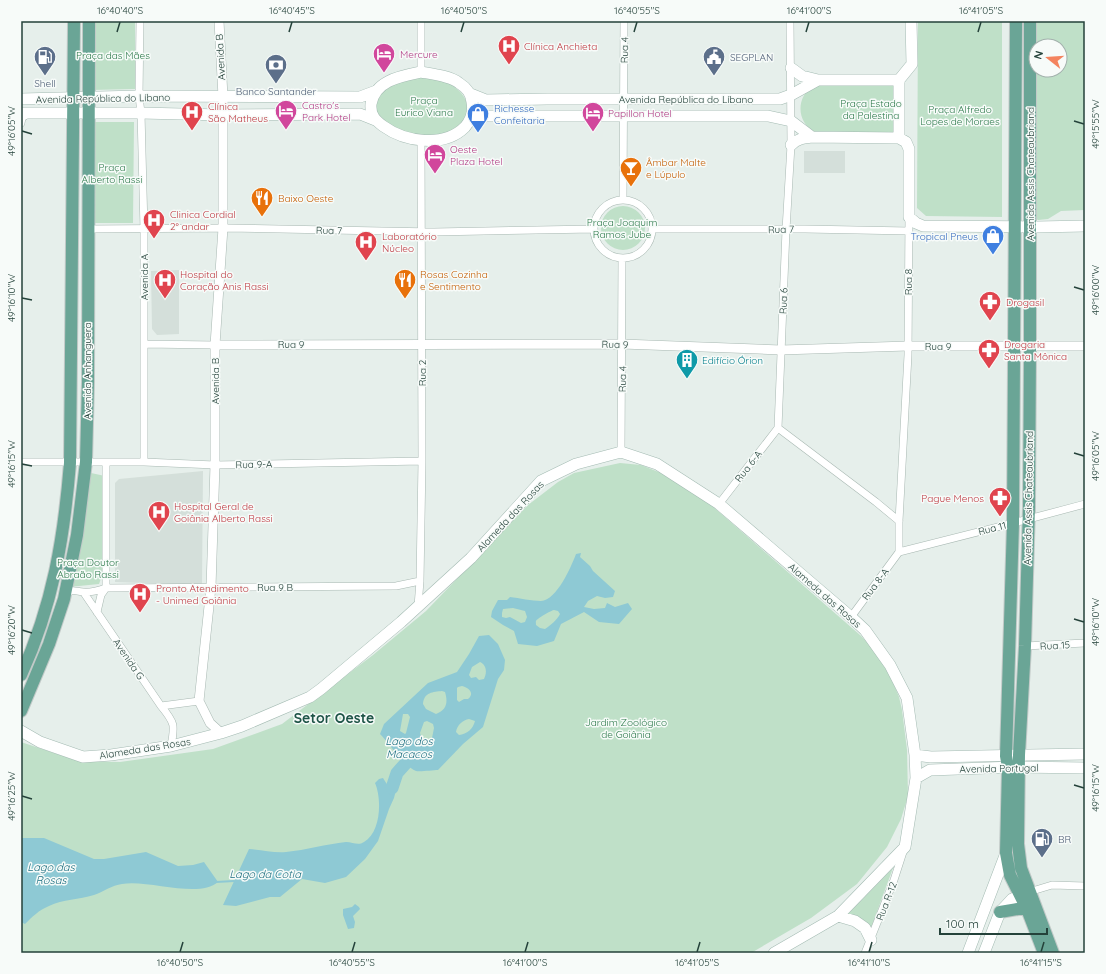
<svg xmlns="http://www.w3.org/2000/svg" width="1106" height="974" font-family="Quicksand,sans-serif">
<style>
.built{fill:#d4dfda}
.green{fill:#bfe0c8;fill-rule:evenodd}
.water{fill:#8ec9d4;fill-rule:evenodd}
.lines{fill:none;stroke-linecap:round;stroke-linejoin:round}
.stream{stroke:#8ec9d4;stroke-width:2}
.river{stroke:#8ec9d4;stroke-width:13}
.minor-casing{stroke:#a8b8b2;stroke-width:8}
.tertiary-casing{stroke:#a8b8b2;stroke-width:10}
.secondary-casing{stroke:#a4bbb3;stroke-width:12}
.primary-casing{stroke:#c2cac8;stroke-width:14}
.minor{stroke:#fff;stroke-width:7}
.tertiary{stroke:#fff;stroke-width:9}
.secondary{stroke:#fff;stroke-width:11}
.primary{stroke:#6aa596;stroke-width:12}
.ticks{fill:none;stroke:#24423a;stroke-width:1.5}
.labels{text-anchor:middle;stroke-width:3;stroke-linejoin:round;paint-order:stroke}
.health-label{font-size:10px;fill:#be3a42;stroke:#f7fbf9;text-anchor:start}
.street-label{font-size:10px;fill:#24423a;stroke:#f7fbf9}
.hotel-label{font-size:10px;fill:#b23c85;stroke:#f7fbf9;text-anchor:start}
.park-label{font-size:10px;fill:#2d7a4b;stroke:#f7fbf9}
.service-label{font-size:10px;fill:#4e5e75;stroke:#f7fbf9;text-anchor:start}
.shop-label{font-size:10px;fill:#366cbe;stroke:#f7fbf9;text-anchor:start}
.food-label{font-size:10px;fill:#c56008;stroke:#f7fbf9;text-anchor:start}
.culture-label{font-size:10px;fill:#0d838f;stroke:#f7fbf9;text-anchor:start}
.water-label{font-size:11px;font-style:italic;fill:#1c6f80;stroke:#f7fbf9}
.district-label{font-size:14px;font-weight:bold;fill:#1f5548;stroke:#f7fbf9}
.neatline{fill:none;stroke:#24423a;stroke-width:1.5}
.ticks-label{font-size:10px;text-anchor:middle;fill:#24423a}
</style>
<rect width="100%" height="100%" fill="#e6efeb"/>
<path class="built" d="M804,151H845V173H804Z
M179,270V334L157,335L152,329L151,271Z
M203,471L202,585L115,582V483L119,479Z"/>
<path class="green" d="M91,21H135V89L91,90Z
M918,21H1002V217L926,216L917,208Z
M1035,21H1085V210L1061,211L1048,219L1038,220L1034,217ZM1036,46H1060V70H1036Z
M427,77C432,78 440,78 445,81C459,88 474,102 465,119C464,121 463,125 461,126C446,139 413,136 396,130C390,127 384,121 378,118C376,110 373,100 379,93C386,82 415,78 427,77Z
M892,84L895,85L896,134L815,132C796,122 796,97 813,86Z
M91,122H134L133,223H90Z
M601 228a22 22 0 1 1 44 0a22 22 0 1 1-44 0Z
M620,463L641,465L661,473L710,504L860,635L876,651L889,672L899,697L902,710L907,750L908,796L901,819L887,847L857,884L811,918L751,953H21V742L78,761L120,762L213,749L282,724L373,655L426,611L528,505L558,482L574,473Z
M91,473L105,476L104,570L99,584L69,587L86,477Z
M893,868L871,928L847,915Z"/>
<path class="water" d="M581,553L580,557L590,566L593,571L615,591L613,597L605,598L597,596L588,601L584,607L594,609L605,608L607,603L615,607L628,603L632,609L619,624L599,622L584,612L561,624L554,641L537,646L518,644L514,631L503,625L491,617L492,611L498,600H507L510,597C519,598 532,601 541,601C557,600 571,567 576,554ZM513,608L525,611L527,617L525,622L521,623L510,617L506,618L502,617V613L503,609ZM554,610L558,611L560,614C557,620 551,625 545,629L540,628L536,625C536,622 535,621 538,619C540,617 552,610 554,610Z
M489,635L498,644L505,660L504,670L498,679L483,727L463,744L438,770C433,770 420,772 416,771C406,768 388,742 380,734L384,724L428,683L457,672L469,654L479,636ZM480,662C487,665 487,673 484,679L479,680L476,677L471,678L469,675L472,667ZM462,686C469,688 475,693 468,699H464L459,702L457,700V688L458,687ZM442,691L445,692C448,702 447,710 436,714L426,709L423,704C424,692 433,692 442,691ZM403,714H408L410,717L406,733L405,734L400,731ZM469,719L475,721C473,729 467,734 459,735L456,732C457,725 463,720 469,719ZM427,721L433,724L434,728L431,743L427,746L423,744L420,733L424,722Z
M383,778L388,786L396,790L394,798L389,809L378,841L365,859L346,877L325,883L302,879L280,897H270L236,906L223,905L249,849C261,850 274,853 286,852C306,850 326,844 346,842C353,842 358,846 364,842C381,832 382,799 375,783L379,779Z
M21,838H44L94,859H104L146,852L178,866L193,865L204,862L218,882C199,899 147,879 122,884C112,885 103,892 94,895C79,900 63,899 49,906C39,910 32,917 25,924L21,922Z
M355,904L359,907L360,909L353,916L355,922L354,928L348,929L343,915V909L352,907Z"/>
<g class="lines">
<path class="stream" d="M216,882L234,881"/>
<path class="river" d="M392,788L397,773L406,763"/>
<g class="minor-casing">
<path id="minor" d="M140,21L139,96L141,113L144,229V462
M421,72V21
M21,123L22,118L29,113
M623,199L624,21
M594 229a29 29 0 1 1 58 0a29 29 0 1 1-58 0Z
M88,229L228,228L434,232L594,229
M652,229H805L909,231
M144,344L215,345
M778,428L786,230L791,145L790,21
M778,428L876,502L899,521
M621,452L622,258
M21,462H144L215,465L422,461
M106,462V588
M719,504L778,428
M899,552V521L908,355L909,217
M899,552L1021,521L1085,504
M65,593C74,589 74,591 83,592C90,593 100,590 106,588L396,586L420,581
M84,593L161,706L199,701
M418,606L420,581L422,461L421,141
M97,612L101,595L106,588
M851,617L899,552
M1025,646L1085,643
M161,706C175,723 175,725 171,746
M1029,892L1052,885L1085,886
M865,953L894,880L904,849"/>
</g>
<g class="tertiary-casing">
<path id="tertiary" d="M219,21L223,97V228L215,345V465L211,587L199,701L210,723L221,733
M215,345L622,344L781,350L908,346H1085"/>
</g>
<g class="secondary-casing">
<path id="secondary" d="M791,68L802,76L818,80
M421,72C432,74 450,76 459,83C467,88 471,93 472,102C474,112 471,120 465,127C444,148 405,142 383,126C375,120 370,115 371,104C375,80 402,76 421,72Z
M471,94L486,100L547,99H780L791,95L818,80H899
M21,99L139,96L360,97L376,91
M21,113H141L222,115L360,114L375,120
M471,119L486,116H768L791,121L812,137L899,138L906,142L909,149V217L916,223L923,226L1037,227L1085,226
M899,138V80L912,64L911,21
M791,145C797,139 803,138 812,137
M21,731L40,742L83,757L111,755L171,746L221,733L242,726L310,697L321,689L401,622L471,558L541,481L576,464L621,452L657,464L719,504L851,617L865,630L890,665L907,698L915,755L916,778L905,847L838,916L774,953
M915,755L931,757L1085,754
M916,778L930,770L1014,767L1085,768
M838,916L855,921L865,928L871,940
M968,953L1006,853
M984,953L1000,912L1012,899L1029,892"/>
</g>
<g class="primary-casing">
<path id="primary" d="M1016,21L1013,523L1006,756L1008,767L1006,853L1010,875L1027,909L1044,953
M1030,21V347L1029,507L1025,646L1019,755L1018,844L1021,868L1053,953
M21,675C53,605 64,538 70,463L74,21
M21,711L49,644L64,599L77,535L86,462L88,382L89,21
M1000,912L1018,909H1027"/>
</g>
<use href="#minor" class="minor"/>
<use href="#tertiary" class="tertiary"/>
<use href="#secondary" class="secondary"/>
<use href="#primary" class="primary"/>
</g>
<path class="ticks" d="M117,32L120,22M289,32L292,22M461,32L464,22M634,32L637,22M806,32L809,22M978,32L981,22M1074,121L1084,124M22,131L32,134M1074,287L1084,290M22,298L32,300M1074,453L1084,456M22,464L32,466M1074,619L1084,622M22,630L32,633M1074,785L1084,788M22,796L32,799M180,952L183,942M352,952L355,942M525,952L528,942M697,952L700,942M869,952L872,942M1041,952L1044,942"/>
<defs>
<g id="hospital-pin" transform="scale(1.15)"><path d="M0 17L-7.5 6A9.5 9.5 0 1 1 7.5 6Z" fill="#e0444e" stroke="#f7fbf9"/><path d="M-5-5h3v3.5h4V-5h3V5h-3V1.5h-4V5h-3Z" fill="#fff"/></g>
<g id="hotel-pin" transform="scale(1.15)"><path d="M0 17L-7.5 6A9.5 9.5 0 1 1 7.5 6Z" fill="#d1479c" stroke="#f7fbf9"/><path d="M-6-4.5h1.5V1H6V5H4.5V3h-9V5H-6ZM-4 0a1.8 1.8 0 1 1 3.6 0ZM.5 0V-2.5h3Q6-2.5 6 0Z" fill="#fff"/></g>
<g id="fuel-pin" transform="scale(1.15)"><path d="M0 17L-7.5 6A9.5 9.5 0 1 1 7.5 6Z" fill="#5c6f8a" stroke="#f7fbf9"/><path d="M-5.5-6h7V0h2V4h1.3V-2.5L3-4.5l.8-.8L6-3V5H2.5V1h-1V6h-7ZM-4.2-4.7v3.2H.2V-4.7Z" fill="#fff"/></g>
<g id="civic-pin" transform="scale(1.15)"><path d="M0 17L-7.5 6A9.5 9.5 0 1 1 7.5 6Z" fill="#5c6f8a" stroke="#f7fbf9"/><path d="M-.6-6.5H3V-4.5H.6V-3L4-1V1h2V6H-6V1h2V-1L-.6-3ZM-1.2 2.5V6h2.4V2.5Z" fill="#fff"/></g>
<g id="bank-pin" transform="scale(1.15)"><path d="M0 17L-7.5 6A9.5 9.5 0 1 1 7.5 6Z" fill="#5c6f8a" stroke="#f7fbf9"/><path d="M-6-4H6V4H-6ZM0-2.3a2.3 2.3 0 1 0 0 4.6a2.3 2.3 0 1 0 0-4.6Z" fill="#fff"/></g>
<g id="shop-pin" transform="scale(1.15)"><path d="M0 17L-7.5 6A9.5 9.5 0 1 1 7.5 6Z" fill="#3f7fe0" stroke="#f7fbf9"/><path d="M-5-2.5h2.3a2.7 3.5 0 0 1 5.4 0H5L5.5 6h-11ZM-1.5-2.5h3a1.5 2.3 0 0 0-3 0Z" fill="#fff"/></g>
<g id="bar-pin" transform="scale(1.15)"><path d="M0 17L-7.5 6A9.5 9.5 0 1 1 7.5 6Z" fill="#e8710a" stroke="#f7fbf9"/><path d="M-6-5H6L.8 .8V4.5H3.5V6h-7V4.5H-.8V.8Z" fill="#fff"/></g>
<g id="restaurant-pin" transform="scale(1.15)"><path d="M0 17L-7.5 6A9.5 9.5 0 1 1 7.5 6Z" fill="#e8710a" stroke="#f7fbf9"/><path d="M-5-6h1v4h1v-4h1v4h1v-4h1v5L-1.5 .5V6h-2V.5L-5-1ZM5-6V6H3V1.5H1.5Q1.5-4 5-6Z" fill="#fff"/></g>
<g id="pharmacy-pin" transform="scale(1.15)"><path d="M0 17L-7.5 6A9.5 9.5 0 1 1 7.5 6Z" fill="#e0444e" stroke="#f7fbf9"/><path d="M-2-6h4v4h4v4h-4v4h-4v-4h-4v-4h4Z" fill="#fff"/></g>
<g id="building-pin" transform="scale(1.15)"><path d="M0 17L-7.5 6A9.5 9.5 0 1 1 7.5 6Z" fill="#0f9aa8" stroke="#f7fbf9"/><path d="M-4-6H4V6H1V3H-1V6H-4ZM-2.5-4.3h1.7v1.8h-1.7ZM.8-4.3h1.7v1.8H.8ZM-2.5-1h1.7V.8h-1.7ZM.8-1h1.7V.8H.8Z" fill="#fff"/></g>
</defs>
<g fill-rule="evenodd">
<use href="#hospital-pin" x="509" y="46"/>
<use href="#hotel-pin" x="384" y="54"/>
<use href="#fuel-pin" x="45" y="57"/>
<use href="#civic-pin" x="714" y="57"/>
<use href="#bank-pin" x="276" y="65"/>
<use href="#hotel-pin" x="286" y="111"/>
<use href="#hospital-pin" x="192" y="112"/>
<use href="#hotel-pin" x="593" y="113"/>
<use href="#shop-pin" x="478" y="114"/>
<use href="#hotel-pin" x="435" y="155"/>
<use href="#bar-pin" x="631" y="168"/>
<use href="#restaurant-pin" x="262" y="198"/>
<use href="#hospital-pin" x="154" y="220"/>
<use href="#shop-pin" x="993" y="236"/>
<use href="#hospital-pin" x="366" y="242"/>
<use href="#hospital-pin" x="165" y="280"/>
<use href="#restaurant-pin" x="405" y="280"/>
<use href="#pharmacy-pin" x="990" y="302"/>
<use href="#pharmacy-pin" x="989" y="350"/>
<use href="#building-pin" x="687" y="360"/>
<use href="#pharmacy-pin" x="1000" y="498"/>
<use href="#hospital-pin" x="159" y="512"/>
<use href="#hospital-pin" x="140" y="594"/>
<use href="#fuel-pin" x="1042" y="839"/>
</g>
<g class="labels">
<g class="health-label">
<text x="524" y="50">Clínica Anchieta</text>
<text x="208" y="110">Clínica<tspan x="208" dy="12">São Matheus</tspan></text>
<text x="170" y="218">Clinica Cordial<tspan x="170" dy="12">2° andar</tspan></text>
<text x="382" y="240">Laboratório<tspan x="382" dy="12">Núcleo</tspan></text>
<text x="180" y="278">Hospital do<tspan x="180" dy="12">Coração Anis Rassi</tspan></text>
<text x="1006" y="306">Drogasil</text>
<text x="1004" y="348">Drogaria<tspan x="1004" dy="12">Santa Mônica</tspan></text>
<text x="984" y="502" text-anchor="end">Pague Menos</text>
<text x="174" y="510">Hospital Geral de<tspan x="174" dy="12">Goiânia Alberto Rassi</tspan></text>
<text x="156" y="592">Pronto Atendimento<tspan x="156" dy="12">- Unimed Goiânia</tspan></text>
</g>
<g class="street-label">
<text transform="translate(624 50) rotate(-89)" y="4">Rua 4</text>
<text transform="translate(220 57) rotate(-93)" y="4">Avenida B</text>
<text transform="translate(103 98) rotate(-1)" y="4">Avenida República do Líbano</text>
<text x="686" y="103">Avenida República do Líbano</text>
<text transform="translate(1030 174) rotate(-90)" y="4">Avenida Assis Chateaubriand</text>
<text transform="translate(781 229) rotate(-1)" y="4">Rua 7</text>
<text transform="translate(329 230) rotate(1)" y="4">Rua 7</text>
<text transform="translate(144 277) rotate(-90)" y="4">Avenida A</text>
<text transform="translate(908 282) rotate(-90)" y="4">Rua 8</text>
<text transform="translate(783 301) rotate(-88)" y="4">Rua 6</text>
<text x="291" y="348">Rua 9</text>
<text transform="translate(615 344) rotate(1)" y="4">Rua 9</text>
<text x="938" y="350">Rua 9</text>
<text transform="translate(87 371) rotate(-90)" y="4">Avenida Anhanguera</text>
<text transform="translate(422 373) rotate(-90)" y="4">Rua 2</text>
<text transform="translate(622 379) rotate(-89)" y="4">Rua 4</text>
<text transform="translate(215 381) rotate(-90)" y="4">Avenida B</text>
<text transform="translate(254 464) rotate(-1)" y="4">Rua 9-A</text>
<text transform="translate(748 466) rotate(-52)" y="4">Rua 6-A</text>
<text transform="translate(1028 498) rotate(-89)" y="4">Avenida Assis Chateaubriand</text>
<text transform="translate(510 516) rotate(-47)" y="4">Alameda das Rosas</text>
<text transform="translate(992 528) rotate(-14)" y="4">Rua 11</text>
<text transform="translate(875 584) rotate(-53)" y="4">Rua 8-A</text>
<text x="275" y="591">Rua 9 B</text>
<text transform="translate(825 595) rotate(41)" y="4">Alameda das Rosas</text>
<text transform="translate(1055 645) rotate(-3)" y="4">Rua 15</text>
<text transform="translate(129 659) rotate(56)" y="4">Avenida G</text>
<text transform="translate(145 748) rotate(-9)" y="4">Alameda das Rosas</text>
<text transform="translate(999 768) rotate(-1)" y="4">Avenida Portugal</text>
<text transform="translate(886 901) rotate(-69)" y="4">Rua R-12</text>
</g>
<g class="hotel-label">
<text x="400" y="58">Mercure</text>
<text x="302" y="109">Castro's<tspan x="302" dy="12">Park Hotel</tspan></text>
<text x="608" y="117">Papillon Hotel</text>
<text x="450" y="153">Oeste<tspan x="450" dy="12">Plaza Hotel</tspan></text>
</g>
<g class="park-label">
<text x="113" y="59">Praça das Mães</text>
<text x="424" y="104">Praça<tspan x="424" dy="12">Eurico Viana</tspan></text>
<text x="871" y="107">Praça Estado<tspan x="871" dy="12">da Palestina</tspan></text>
<text x="960" y="113">Praça Alfredo<tspan x="960" dy="12">Lopes de Moraes</tspan></text>
<text x="112" y="171">Praça<tspan x="112" dy="12">Alberto Rassi</tspan></text>
<text x="622" y="226">Praça Joaquim<tspan x="622" dy="12">Ramos Jube</tspan></text>
<text x="88" y="566">Praça Doutor<tspan x="88" dy="12">Abraão Rassi</tspan></text>
<text x="626" y="726">Jardim Zoológico<tspan x="626" dy="12">de Goiânia</tspan></text>
</g>
<g class="service-label">
<text x="730" y="61">SEGPLAN</text>
<text x="45" y="87" text-anchor="middle">Shell</text>
<text x="276" y="95" text-anchor="middle">Banco Santander</text>
<text x="1058" y="843">BR</text>
</g>
<g class="shop-label">
<text x="494" y="112">Richesse<tspan x="494" dy="12">Confeitaria</tspan></text>
<text x="978" y="240" text-anchor="end">Tropical Pneus</text>
</g>
<g class="food-label">
<text x="646" y="166">Âmbar Malte<tspan x="646" dy="12">e Lúpulo</tspan></text>
<text x="278" y="202">Baixo Oeste</text>
<text x="420" y="278">Rosas Cozinha<tspan x="420" dy="12">e Sentimento</tspan></text>
</g>
<g class="culture-label">
<text x="702" y="364">Edifício Órion</text>
</g>
<g class="water-label">
<text x="409" y="745">Lago dos<tspan x="409" dy="13">Macacos</tspan></text>
<text x="51" y="871">Lago das<tspan x="51" dy="13">Rosas</tspan></text>
<text x="265" y="878">Lago da Cotia</text>
</g>
<g class="district-label">
<text x="334" y="723">Setor Oeste</text>
</g>
</g>
<rect width="1106" height="974" fill="none" stroke="#f7fbf9" stroke-width="44"/>
<g transform="translate(1048 58) rotate(287)"><circle r="19" fill="#f7fbf9" stroke="#a3b1ad"/>
<path d="M0-3L7 15L0 10L-7 15Z" fill="#f4845f"/>
<text y="-6" font-size="11" font-weight="bold" text-anchor="middle" fill="#24423a">N</text>
</g>
<path d="M940 928v6h107v-6" fill="none" stroke="#24423a" stroke-width="2"/>
<text x="946" y="928" font-size="12" fill="#24423a" stroke="#f7fbf9" stroke-width="3" paint-order="stroke">100 m</text>
<rect x="22" y="22" width="1062" height="930" class="neatline"/>
<g class="ticks-label">
<text x="120" y="14">16°40'40"S</text>
<text x="292" y="14">16°40'45"S</text>
<text x="464" y="14">16°40'50"S</text>
<text x="637" y="14">16°40'55"S</text>
<text x="809" y="14">16°41'00"S</text>
<text x="981" y="14">16°41'05"S</text>
<text transform="translate(1095 124) rotate(-90)" y="4">49°15'55"W</text>
<text transform="translate(11 131) rotate(-90)" y="4">49°16'05"W</text>
<text transform="translate(1095 290) rotate(-90)" y="4">49°16'00"W</text>
<text transform="translate(11 298) rotate(-90)" y="4">49°16'10"W</text>
<text transform="translate(1095 456) rotate(-90)" y="4">49°16'05"W</text>
<text transform="translate(11 464) rotate(-90)" y="4">49°16'15"W</text>
<text transform="translate(1095 622) rotate(-90)" y="4">49°16'10"W</text>
<text transform="translate(11 630) rotate(-90)" y="4">49°16'20"W</text>
<text transform="translate(1095 788) rotate(-90)" y="4">49°16'15"W</text>
<text transform="translate(11 796) rotate(-90)" y="4">49°16'25"W</text>
<text x="180" y="966">16°40'50"S</text>
<text x="352" y="966">16°40'55"S</text>
<text x="525" y="966">16°41'00"S</text>
<text x="697" y="966">16°41'05"S</text>
<text x="869" y="966">16°41'10"S</text>
<text x="1041" y="966">16°41'15"S</text>
</g>
</svg>
